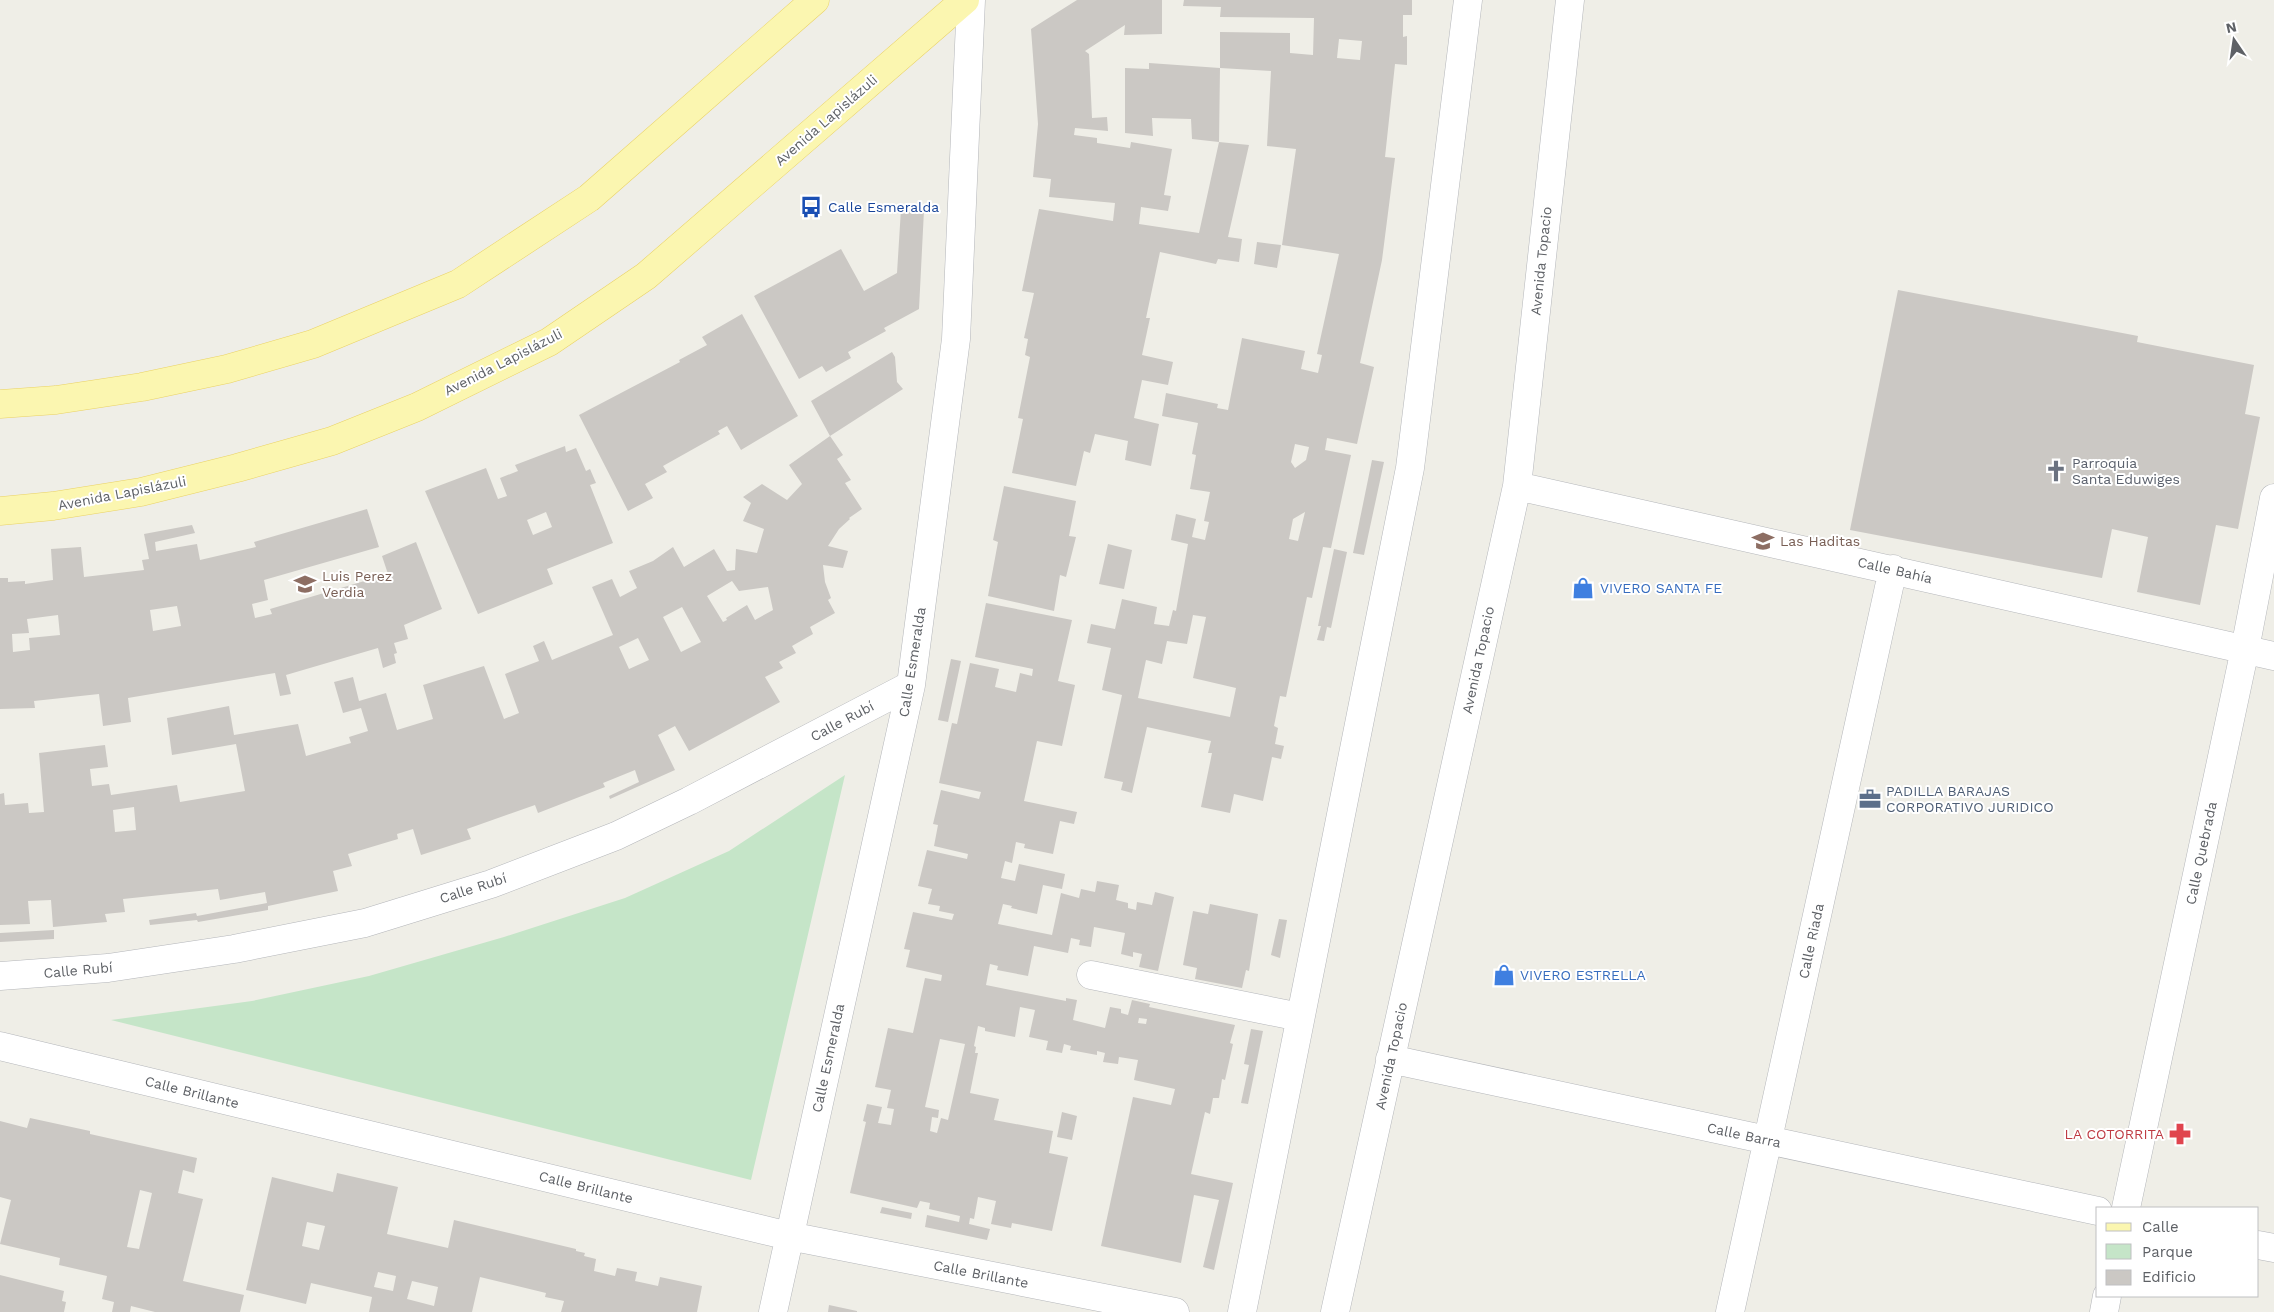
<svg xmlns="http://www.w3.org/2000/svg" width="2274" height="1312" font-family="'Work Sans',sans-serif">
<style>
.green{fill:#c5e5c8}
.building{fill:#cbc8c4;fill-rule:evenodd}
.lines{fill:none;stroke-linecap:round;stroke-linejoin:round}
.minor-casing{stroke:#b4b6ba;stroke-width:29}
.major-casing{stroke:#ead265;stroke-width:29}
.minor{stroke:#fff;stroke-width:28}
.major{stroke:#fbf6b0;stroke-width:28}
.labels{text-anchor:middle;stroke-width:4;stroke-linejoin:round;paint-order:stroke}
.street-label{font-size:14px;fill:#5e6166;stroke:#fff}
.transit-label{font-size:14px;fill:#164399;stroke:#fff;text-anchor:start}
.worship-label{font-size:14px;fill:#5b616d;stroke:#fff;text-anchor:start}
.education-label{font-size:14px;fill:#785e54;stroke:#fff;text-anchor:start}
.shop-label{font-size:14px;fill:#366cbe;stroke:#fff;text-anchor:start}
.service-label{font-size:14px;fill:#4e5e75;stroke:#fff;text-anchor:start}
.health-label{font-size:14px;fill:#be3a42;stroke:#fff;text-anchor:end}
</style>
<rect width="100%" height="100%" fill="#efeee7"/>
<path class="green" d="M845,775L751,1180L111,1020L252,1001L369,976L504,937L625,898L729,851Z"/>
<path class="building" d="M1077,0H1162V34L1124,35L1125,25L1085,51L1089,54L1092,118L1107,117L1108,131L1075,128L1074,135L1097,138V143L1130,148L1131,142L1172,149L1164,195L1171,196L1168,211L1141,207L1139,224L1199,233L1219,142L1249,145L1228,237L1242,239L1239,262L1218,259L1216,264L1160,252L1146,318H1150L1142,355L1173,362L1168,385L1142,380L1134,418L1159,424L1151,466L1125,460L1128,441L1095,434L1090,453L1084,451L1076,486L1012,473L1023,419L1018,418L1030,357L1025,355L1028,339L1024,338L1034,293L1022,291L1039,209L1113,221L1115,203L1049,197L1051,179L1033,177L1038,124L1031,29Z
M1184,0H1412V15H1403V37L1407,36V65L1395,64L1385,157L1395,158L1382,260L1360,363L1374,367L1357,444L1327,438L1325,450L1351,455L1331,548L1323,547L1312,598L1307,597L1286,697L1280,696L1274,726L1278,728L1275,744L1284,746L1281,759L1272,757L1263,801L1234,794L1230,813L1201,807L1212,753H1208L1211,741L1147,727L1132,793L1121,790L1123,782L1104,778L1122,695L1102,690L1111,648L1087,643L1091,624L1115,629L1122,599L1157,607L1154,624L1169,626L1173,610L1176,611L1188,544L1171,540L1176,514L1196,519L1192,537L1205,540L1209,522L1204,521L1210,492L1190,489L1196,455L1192,454L1198,423L1162,416L1166,393L1218,404L1217,408L1228,410L1242,338L1305,351L1301,369L1318,373L1322,355L1317,354L1339,254L1282,245L1296,149L1267,146L1271,71L1220,68V32L1290,33V53L1313,55L1314,18L1220,17L1221,7L1183,6ZM1339,39L1362,41L1360,60L1337,58ZM1295,444L1309,447L1306,460L1295,468L1291,462ZM1305,512L1298,541L1289,539L1293,519ZM1193,615L1206,617L1193,678L1236,688L1230,717L1138,698L1146,660L1162,664L1167,641L1187,644Z
M1149,63L1220,68L1219,142L1192,139L1191,119L1152,118L1153,136L1125,133V68L1149,69Z
M901,209L924,210L919,309L884,328L886,331L848,352L851,358L826,372L822,366L799,379L754,296L841,249L864,291L897,273Z
M1257,242L1281,245L1277,268L1254,264Z
M1898,290L2138,336L2137,342L2254,365L2245,414L2260,417L2238,529L2216,525L2200,605L2137,592L2148,537L2112,529L2102,578L1850,530Z
M742,314L798,416L741,450L727,426L718,431L720,434L663,466L667,472L645,484L653,498L628,511L579,415L680,362L679,360L707,345L702,337Z
M892,352L895,357L897,382L903,389L830,436L811,401Z
M830,436L843,455L837,459L851,480L845,483L862,509L849,518L850,519L839,529L828,546L848,551L843,568L823,565L825,582L831,598L828,600L835,613L810,627L813,634L792,646L796,653L779,662L783,668L765,677L780,702L689,751L675,726L658,735L675,770L610,799L609,796L639,782L635,770L603,783L605,787L538,813L535,805L467,829L471,839L421,855L413,829L397,834L398,839L348,854L352,866L333,871L338,891L268,906V910L198,922L197,920L150,925L149,920L196,913L197,916L267,903L265,892L220,900L218,889L123,899L125,912L105,914L107,922L53,927L51,900L28,901L30,924L0,925V794L4,793L5,805L28,803L29,813L44,812L39,753L105,745L108,767L90,769L92,786L109,784L111,795L177,785L180,802L245,791L236,744L172,755L167,718L229,706L234,735L298,724L306,756L351,743L349,737L368,731L361,708L343,713L334,682L353,677L359,701L386,693L397,730L433,719L423,685L484,666L504,719L519,713L505,674L539,661L533,646L544,641L552,660L613,635L592,587L612,579L620,597L637,588L629,571L653,561L673,547L684,567L714,549L727,571L735,570L736,549L757,553L764,529L743,521L751,503L743,497L762,484L787,500L802,484L789,465ZM732,581L739,591L768,587L773,610L755,620L747,605L726,618L727,620L723,622L707,596ZM682,607L701,642L681,652L663,617ZM638,638L649,660L629,669L619,647ZM134,807L136,830L115,832L113,810Z
M565,446L566,452L576,448L586,471L590,469L596,483L590,485L613,543L547,569L553,584L478,614L425,491L486,468L498,499L507,496L500,478L518,471L515,465ZM546,512L552,527L533,535L527,520Z
M1372,460L1384,462L1364,555L1353,553Z
M1004,486L1076,501L1069,536L1076,537L1066,577L1060,575L1054,611L988,596L998,542L993,540Z
M367,509L379,547L264,580L268,600L252,604L255,618L272,614L270,609L388,574L382,556L416,542L442,609L404,625L408,639L394,643L397,653L394,654L396,663L383,668L378,648L286,675L291,694L280,696L275,673L128,698L131,722L103,726L99,694L34,701L35,708L0,709V578H8V582L25,581V584L53,580L51,549L81,547L84,577L144,570L142,560L149,559L144,534L192,525L195,533L155,542L156,551L197,544L200,560L256,547L254,542ZM177,606L181,626L153,631L150,610ZM58,615L60,635L29,638L30,650L13,652L12,634L29,633L27,619Z
M1108,544L1132,550L1124,589L1099,584Z
M1334,549L1347,552L1331,628L1327,627L1324,641L1317,640L1321,626H1318Z
M986,603L1072,620L1058,681L1075,685L1062,746L1037,741L1024,801L1077,812L1074,824L1060,821L1053,854L1024,848L1025,844L1016,842L1012,863L1005,861L1001,878L1015,881L1019,864L1065,874L1062,889L1043,885L1037,914L1011,908L1012,906L1003,904L998,924L1052,935L1061,893L1079,898L1081,889L1095,892L1097,881L1119,885L1116,900L1128,903V908L1136,910L1137,902L1152,905L1155,892L1174,897L1158,971L1139,967L1142,954L1133,952V957L1121,954L1125,933L1094,927L1091,947L1079,945L1080,940L1071,938L1068,953L1034,946L1028,976L997,970L998,966L990,964L986,985L1066,1001V998L1077,1000L1073,1020L1105,1028L1110,1007L1121,1009V1013L1128,1015L1132,1000L1150,1004L1149,1007L1235,1025L1230,1043L1233,1044L1225,1080L1222,1079L1219,1098H1213L1210,1114L1205,1112L1191,1174L1233,1183L1214,1270L1203,1267L1219,1200L1194,1195L1181,1263L1101,1246L1133,1097L1171,1105L1175,1089L1134,1080L1138,1060L1119,1057L1118,1064L1103,1062L1105,1053L1097,1051V1055L1070,1050L1071,1046L1064,1044L1062,1053L1046,1050L1048,1041L1029,1037L1035,1010L1020,1007L1015,1037L985,1031V1028L978,1026L974,1046L976,1047L975,1053H978L970,1093L999,1099L994,1120L1053,1131L1049,1153L1068,1157L1052,1231L1012,1223L1011,1228L991,1224L996,1201L978,1197L974,1219L970,1218L969,1224L990,1229L987,1240L925,1227L927,1215L959,1222L960,1216L929,1209L930,1203L920,1201L917,1208L850,1193L866,1122L863,1121L867,1104L882,1107L878,1123L891,1125L894,1109L887,1108L891,1090L875,1087L888,1028L913,1033L925,978L941,981L942,975L906,967L910,950L904,949L913,912L952,920L954,914L939,911L940,906L928,904L932,889L918,886L927,850L967,859L968,854L934,846L938,825L933,824L941,790L979,799L981,792L939,783L952,723L957,724L970,663L999,669L995,687L1016,692L1020,673L1032,676L1033,669L975,657ZM1139,1018L1147,1019L1146,1024L1138,1023ZM940,1039L965,1044L948,1120L941,1118L937,1133L930,1131L932,1117L938,1118L939,1110L925,1107Z
M951,659L961,661L948,722L938,720Z
M1210,904L1258,914L1249,971L1246,970L1242,988L1195,979L1197,968L1183,965L1193,911L1208,914Z
M1279,919L1287,920L1280,958L1271,955Z
M54,930V939L0,942V933Z
M1251,1029L1263,1031L1248,1104L1241,1103L1249,1065L1244,1064Z
M1062,1112L1077,1116L1072,1140L1057,1137Z
M30,1118L90,1131V1134L197,1158L194,1173L183,1170L178,1193L203,1199L183,1281L244,1295L240,1312H155L131,1306L130,1312H112L114,1302L102,1299L107,1276L59,1265L60,1258L0,1244L11,1200L0,1197V1121L27,1128ZM140,1190L152,1193L139,1249L127,1247Z
M337,1173L398,1187L387,1234L448,1248L454,1220L576,1249V1251L585,1253L584,1256L596,1259L594,1271L615,1276L617,1268L637,1272L635,1281L658,1286L660,1277L702,1286L697,1312H561L564,1301L545,1297L546,1293L480,1277L472,1312H369L372,1297L311,1283L306,1304L246,1290L272,1177L333,1192ZM307,1222L325,1226L319,1250L302,1246ZM378,1272L396,1276L393,1291L374,1287ZM412,1281L438,1287L434,1306L407,1299Z
M882,1207L912,1213L911,1219L880,1213Z
M0,1275L64,1291L62,1301L66,1302L64,1312H0Z
M829,1305L857,1311V1312H828Z"/>
<g class="lines">
<g class="minor-casing">
<path id="minor" d="M1517,486L2274,656
M1091,975L1300,1017
M0,976L108,968L234,949L365,923L491,884L616,836L689,801L911,685
M0,1046L789,1236L1175,1312
M1390,1059L2098,1211
M2126,1208L2245,649L2274,498
M2258,1245L2274,1248
M773,1312L911,685L956,339L971,0
M1242,1312L1410,468L1468,0
M1335,1312L1517,486L1570,0
M1730,1312L1893,569
M2104,1312L2107,1296"/>
</g>
<g class="major-casing">
<path id="major" d="M0,404L56,400L142,387L227,369L313,344L458,284L589,198L815,0
M0,511L53,506L141,492L237,468L332,441L417,407L549,342L646,276L965,0"/>
</g>
<use href="#minor" class="minor"/>
<use href="#major" class="major"/>
</g>
<defs>
<g id="bus-bare" transform="scale(1.725)"><path d="M-5-6H5V4H4V6H2V4H-2V6H-4V4H-5ZM-3.5-4V0h7V-4ZM-3.5 1.2v1.5H-2V1.2ZM2 1.2v1.5H3.5V1.2Z" fill="#1a4fb4" stroke="#fff" stroke-width="2.5" paint-order="stroke"/></g>
<g id="church-bare" transform="scale(1.725)"><path d="M-1.2-6h2.4v3.5h3.3v2.4h-3.3V6h-2.4V-.1h-3.3v-2.4h3.3Z" fill="#6b7280" stroke="#fff" stroke-width="2.5" paint-order="stroke"/></g>
<g id="school-bare" transform="scale(1.725)"><path d="M0-5L7-2L0 1L-7-2ZM-4 1L0 2.5L4 1V4Q0 6-4 4Z" fill="#8d6e63" stroke="#fff" stroke-width="2.5" paint-order="stroke"/></g>
<g id="shop-bare" transform="scale(1.725)"><path d="M-5-2.5h2.3a2.7 3.5 0 0 1 5.4 0H5L5.5 6h-11ZM-1.5-2.5h3a1.5 2.3 0 0 0-3 0Z" fill="#3f7fe0" stroke="#fff" stroke-width="2.5" paint-order="stroke"/></g>
<g id="office-bare" transform="scale(1.725)"><path d="M-6-3h4V-5.5h4V-3h4V5H-6ZM-1-4.5V-3h2v-1.5ZM-6 0V1H6V0Z" fill="#5c6f8a" stroke="#fff" stroke-width="2.5" paint-order="stroke"/></g>
<g id="pharmacy-bare" transform="scale(1.725)"><path d="M-2-6h4v4h4v4h-4v4h-4v-4h-4v-4h4Z" fill="#e0444e" stroke="#fff" stroke-width="2.5" paint-order="stroke"/></g>
</defs>
<g fill-rule="evenodd">
<use href="#bus-bare" x="811" y="207"/>
<use href="#church-bare" x="2056" y="471"/>
<use href="#school-bare" x="1763" y="541"/>
<use href="#school-bare" x="305" y="584"/>
<use href="#shop-bare" x="1583" y="588"/>
<use href="#office-bare" x="1870" y="799"/>
<use href="#shop-bare" x="1504" y="975"/>
<use href="#pharmacy-bare" x="2180" y="1134"/>
</g>
<g class="labels">
<g class="street-label">
<text transform="translate(826 120) rotate(-41)" y="5">Avenida Lapislázuli</text>
<text transform="translate(1541 261) rotate(-84)" y="5">Avenida Topacio</text>
<text transform="translate(503 362) rotate(-27)" y="5">Avenida Lapislázuli</text>
<text transform="translate(122 493) rotate(-11)" y="5">Avenida Lapislázuli</text>
<text transform="translate(1895 570) rotate(13)" y="5">Calle Bahía</text>
<text transform="translate(1478 660) rotate(-78)" y="5">Avenida Topacio</text>
<text transform="translate(912 662) rotate(-81)" y="5">Calle Esmeralda</text>
<text transform="translate(842 721) rotate(-28)" y="5">Calle Rubí</text>
<text transform="translate(2201 853) rotate(-78)" y="5">Calle Quebrada</text>
<text transform="translate(473 888) rotate(-18)" y="5">Calle Rubí</text>
<text transform="translate(1811 941) rotate(-78)" y="5">Calle Riada</text>
<text transform="translate(78 970) rotate(-5)" y="5">Calle Rubí</text>
<text transform="translate(1391 1056) rotate(-78)" y="5">Avenida Topacio</text>
<text transform="translate(828 1058) rotate(-78)" y="5">Calle Esmeralda</text>
<text transform="translate(192 1092) rotate(14)" y="5">Calle Brillante</text>
<text transform="translate(1744 1135) rotate(12)" y="5">Calle Barra</text>
<text transform="translate(586 1187) rotate(14)" y="5">Calle Brillante</text>
<text transform="translate(981 1274) rotate(11)" y="5">Calle Brillante</text>
</g>
<g class="transit-label">
<text x="828" y="212">Calle Esmeralda</text>
</g>
<g class="worship-label">
<text x="2072" y="468">Parroquia<tspan x="2072" dy="16">Santa Eduwiges</tspan></text>
</g>
<g class="education-label">
<text x="1780" y="546">Las Haditas</text>
<text x="322" y="581">Luis Perez<tspan x="322" dy="16">Verdia</tspan></text>
</g>
<g class="shop-label">
<text x="1600" y="593">VIVERO SANTA FE</text>
<text x="1520" y="980">VIVERO ESTRELLA</text>
</g>
<g class="service-label">
<text x="1886" y="796">PADILLA BARAJAS<tspan x="1886" dy="16">CORPORATIVO JURIDICO</tspan></text>
</g>
<g class="health-label">
<text x="2164" y="1139">LA COTORRITA</text>
</g>
</g>
<rect x="2096" y="1207" width="162" height="90" fill="#ffffff" stroke="#bfc0c2"/>
<rect x="2106" y="1223" width="25" height="8" fill="#fbf6b0" stroke="#bfc0c2"/>
<text x="2142" y="1232" font-size="15" fill="#5e6166">Calle</text>
<rect x="2106" y="1244" width="25" height="15" fill="#c5e5c8" stroke="#bfc0c2"/>
<text x="2142" y="1257" font-size="15" fill="#5e6166">Parque</text>
<rect x="2106" y="1270" width="25" height="15" fill="#cbc8c4" stroke="#bfc0c2"/>
<text x="2142" y="1282" font-size="15" fill="#5e6166">Edificio</text>
<g transform="translate(2234 40) rotate(347)" stroke="#ffffff" stroke-width="4" paint-order="stroke">
<path d="M0-4L9 19L0 12L-9 19Z" fill="#5e6166"/>
<text y="-8" font-size="14" font-weight="bold" text-anchor="middle" fill="#5e6166">N</text>
</g>
</svg>
